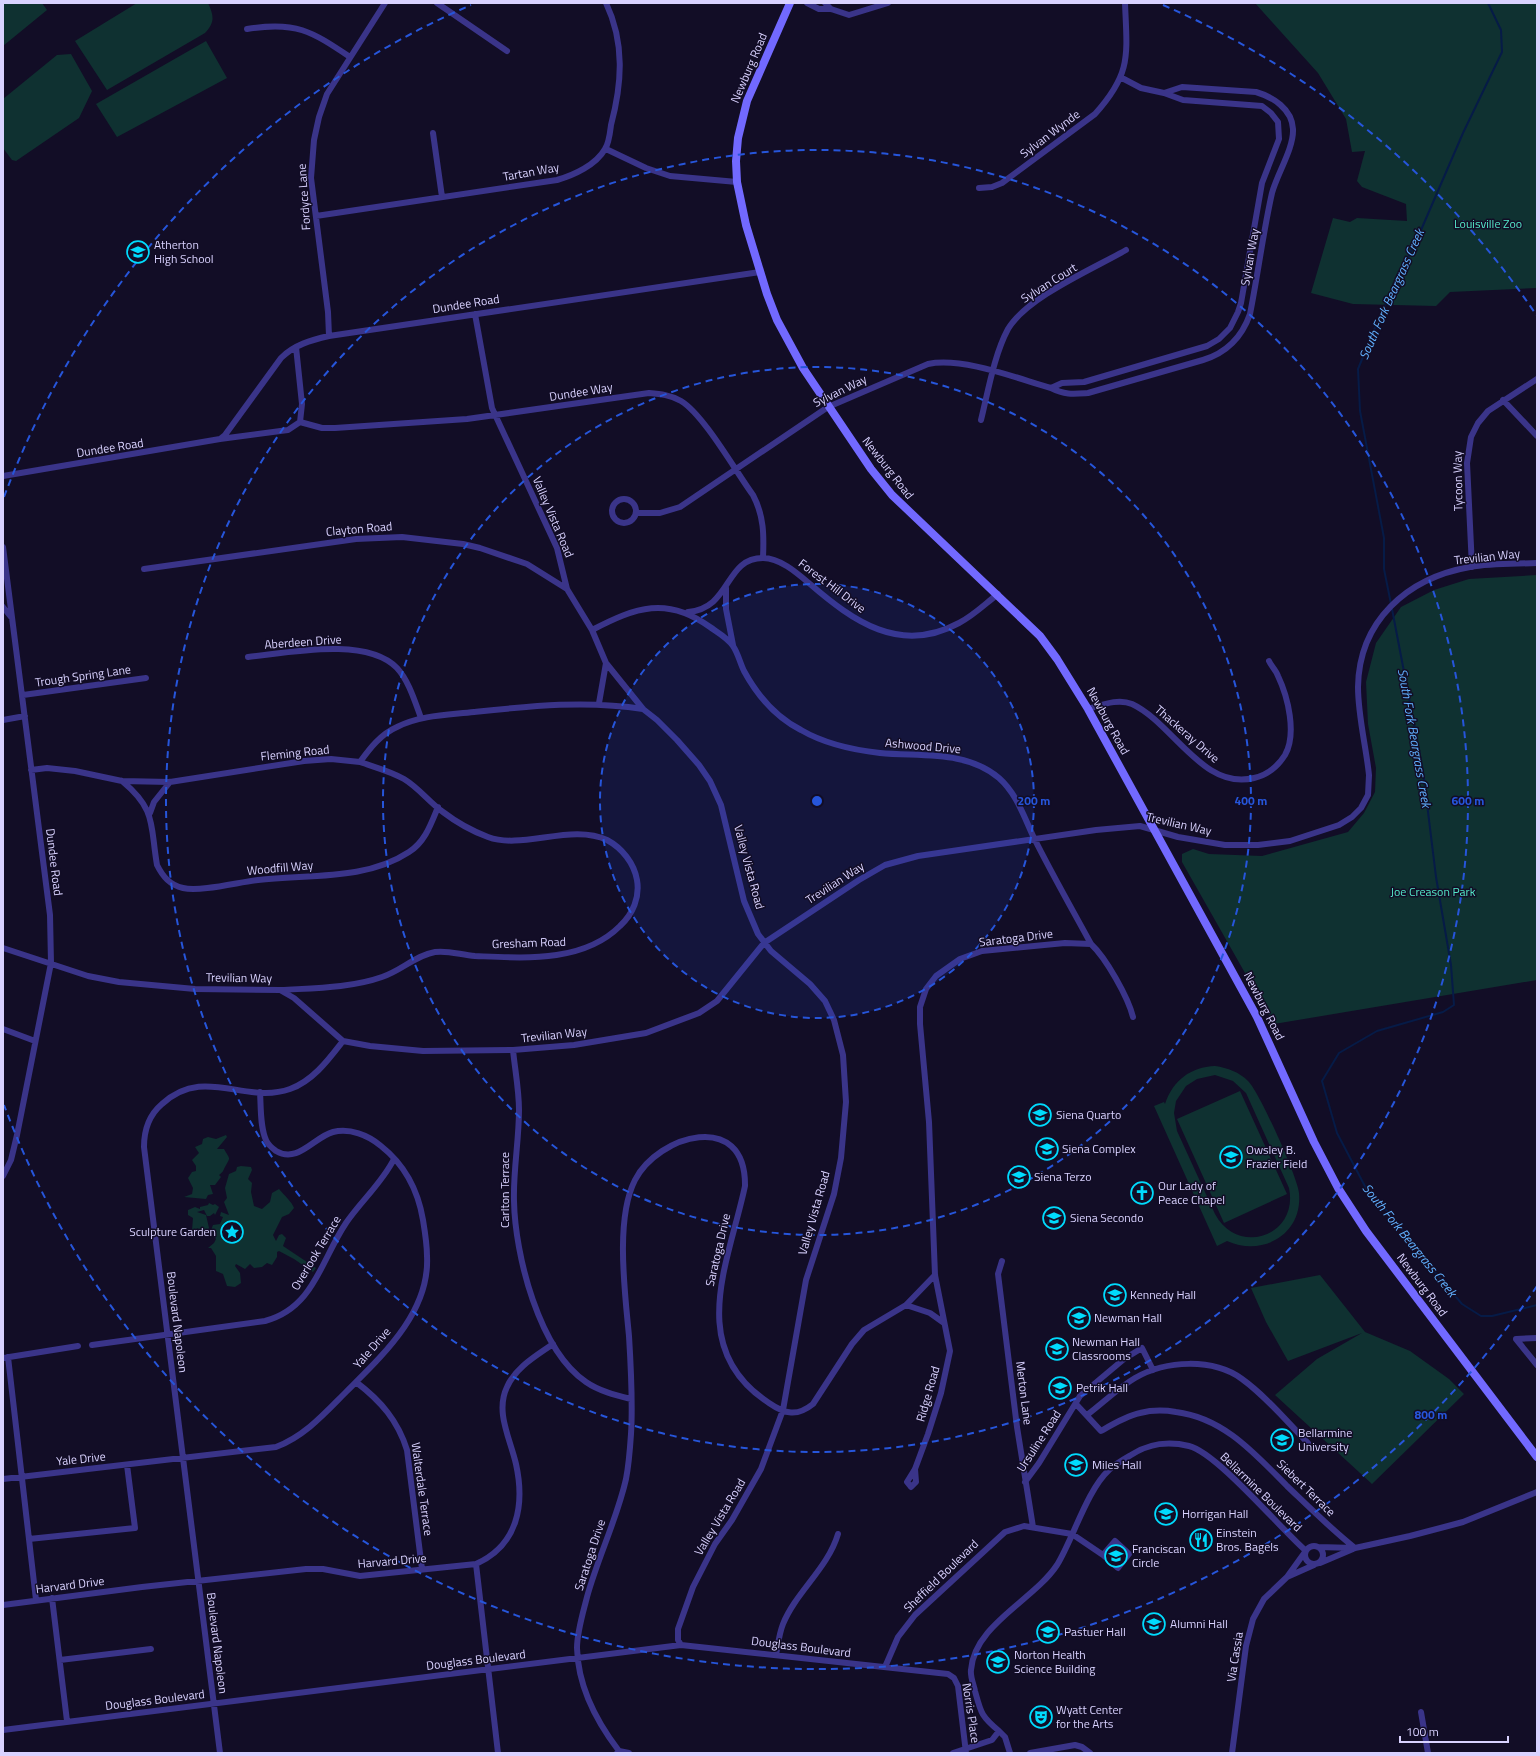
<svg xmlns="http://www.w3.org/2000/svg" width="1540" height="1756" font-family="'Titillium Web',sans-serif">
<style>
.green{fill:#0f3131;fill-rule:evenodd}
.lines{fill:none;stroke-linecap:round;stroke-linejoin:round}
.stream{stroke:#061b47;stroke-width:2}
.street{stroke:#3a3489;stroke-width:6}
.secondary{stroke:#7269ff;stroke-width:8}
.ring{fill:none;stroke:#2655da;stroke-width:2;stroke-dasharray:7 5}
.labels{text-anchor:middle;stroke-width:3;stroke-linejoin:round;paint-order:stroke}
.street-label{font-size:12px;fill:#d9d2ff;stroke:#120d26}
.park-label{font-size:12px;fill:#54e9c9;stroke:#120d26}
.poi-label{font-size:12px;fill:#d9d2ff;stroke:#120d26;text-anchor:start}
.water-label{font-size:13px;font-style:italic;fill:#60b0ff;stroke:#120d26}
.centre{fill:#2655da;stroke:#120d26;stroke-width:2}
.ring-label{font-size:12px;text-anchor:middle;font-weight:bold;fill:#2655da;stroke:#120d26;stroke-width:3;stroke-linejoin:round;paint-order:stroke}
</style>
<rect width="100%" height="100%" fill="#120d26"/>
<path class="green" d="M3,3H42L47,10L3,46Z
M137,3H208C214,16 215,22 205,33L107,90L75,41Z
M1255,3H1537V288L1450,292L1436,306L1353,304L1311,293L1333,218L1350,222L1357,218L1407,221L1406,204L1362,187L1357,181L1365,151L1352,152L1346,119L1318,73Z
M206,41L227,78L117,137L96,104Z
M71,54L92,91L79,118L16,161L12,160L3,148V99L57,55Z
M1537,575V980L1274,1024L1182,862V854L1193,849L1209,854L1262,856L1348,832L1364,813L1375,792L1376,768L1368,724L1366,682L1376,643L1401,607L1434,590L1469,579Z
M1215,1066C1228,1068 1239,1072 1248,1081C1259,1091 1298,1178 1299,1193C1303,1235 1262,1257 1227,1241L1217,1246L1154,1106L1164,1102L1165,1104C1173,1080 1191,1067 1215,1066ZM1215,1075L1233,1081L1246,1093L1289,1188C1299,1236 1238,1257 1215,1214L1177,1131L1174,1113L1176,1101L1186,1086L1197,1079Z
M1240,1091L1287,1194L1224,1223L1177,1119Z
M226,1135L227,1137L217,1149H224C230,1160 231,1156 225,1167C223,1171 223,1172 219,1175L221,1177L215,1185H210L213,1194L208,1195L206,1199L184,1197L192,1194L193,1188L188,1178L192,1172L196,1171V1166L192,1160L199,1153L195,1147L202,1144L203,1139L208,1137L216,1139Z
M241,1166L251,1167L252,1170L248,1179L252,1183L251,1192L254,1206L262,1209L270,1202L272,1193L279,1189C284,1195 292,1202 294,1208L289,1214L282,1217L273,1235L276,1241L279,1235L282,1234L286,1238L283,1246L316,1268L313,1272L294,1259L279,1251L277,1252V1257L272,1265L267,1263L262,1267L254,1268L250,1264L245,1269L236,1264L235,1266L240,1273L241,1283L235,1287L227,1286L223,1274L216,1271V1256L211,1248H208L214,1243L216,1239L211,1230L213,1225L220,1224L223,1217L220,1216L221,1212L229,1215L224,1202L227,1198L225,1188L229,1174L236,1171L237,1167Z
M209,1203L213,1205L215,1204L219,1207L215,1215L214,1213L210,1216H207L204,1210L197,1212L206,1215L209,1228L204,1234L192,1230L193,1218L188,1215V1210L195,1207L200,1209V1207L208,1205Z
M1320,1275L1365,1332L1410,1351L1449,1379L1464,1394L1372,1484L1275,1395L1317,1359L1362,1333L1288,1361L1266,1322L1251,1288Z"/>
<g class="lines">
<path class="stream" d="M1391,604L1384,569V538L1360,411L1358,369L1379,318L1418,237L1463,133L1502,52L1501,30L1488,3
M1392,609L1423,771L1436,877L1451,965L1454,1005L1443,1012L1377,1031L1339,1053L1322,1081L1337,1133L1368,1192L1393,1217L1423,1258L1462,1304L1481,1316H1492L1537,1305"/>
<path class="street" d="M437,3L507,51
M807,3L819,9H831L849,15L888,3
M825,3L831,9
M247,29C296,21 311,31 350,57
M433,133L442,197
M606,149L646,168L670,176L737,182
M979,188L992,187L1002,183L1095,114C1132,73 1127,55 1125,3
M316,216L557,180C574,175 596,165 605,149C609,143 610,133 611,125C622,84 625,43 606,3
M475,314L492,408L557,548L567,589L592,630L606,663L643,709L657,720L677,740L699,765L710,781L721,805L744,901L758,934L771,951L810,984L825,1001L834,1020L843,1055L846,1102L841,1158L834,1194L806,1280L783,1410L761,1469L732,1520L715,1544L693,1587L678,1629V1640L681,1645
M329,336L328,312L311,178L314,140L319,117L327,94L385,3
M296,347L302,404L300,422
M1051,388L1062,383L1084,382L1207,346L1219,339L1230,328L1238,312L1241,303L1262,183L1279,139L1278,122L1271,113L1262,106L1183,100L1164,93L1141,88L1122,78
M1503,400L1537,436
M981,420C988,392 994,355 1008,329C1027,297 1093,269 1126,250
M300,422L322,428H335L467,419L649,393C660,394 671,395 681,401C704,415 736,472 753,495C764,516 764,535 763,558
M220,439L288,430L300,422
M3,476L220,439L225,435L281,358C294,345 311,340 329,336L760,272
M612 511a12 12 0 1 1 24 0a12 12 0 1 1-24 0Z
M636,513H660L680,507L828,407L928,364C963,357 1016,378 1051,388C1065,395 1073,394 1088,393L1203,360C1226,353 1242,337 1250,314C1258,274 1263,233 1272,193C1277,174 1294,148 1293,129C1292,109 1273,97 1256,92L1182,87L1164,93
M3,547L50,915L51,963L17,1135L11,1160L3,1176
M1472,567L1467,463L1471,437L1478,423L1488,411L1537,379
M144,569L356,539L402,537L463,544L480,548L527,564L567,589
M726,588V609L733,645
M3,607L11,617
M688,612C732,608 724,558 763,558C780,558 797,573 810,584C853,621 900,655 959,623C973,616 985,604 998,594
M592,630C636,607 667,596 710,627C717,632 728,638 733,646C738,653 740,663 744,671C757,695 776,717 801,730C825,744 853,750 880,753C921,757 966,750 999,778C1017,794 1024,817 1034,838C1052,874 1072,909 1091,944C1106,958 1128,997 1133,1017
M248,657C287,653 366,636 397,668C409,681 415,702 421,718
M23,695L146,678
M599,703L606,663
M1088,709C1102,705 1118,698 1132,704C1173,723 1203,791 1254,778C1267,775 1278,766 1285,755C1297,734 1288,697 1278,676C1276,670 1271,666 1269,661
M3,720L25,716
M31,770L47,768L75,771L122,781L170,782L304,761L331,759L360,762C370,748 381,734 397,727C421,715 448,715 474,712C531,706 586,700 643,709
M122,781C157,810 150,825 157,865C163,877 170,885 183,888C201,892 239,882 258,880C308,874 365,881 409,852C425,842 431,824 438,807
M150,813L154,802L170,782
M3,948L88,976L119,982L195,989L280,990L294,998L343,1041L370,1046L423,1051L513,1050L574,1045L646,1033L699,1013L717,1001L764,943L859,880L885,865L918,856L1096,830L1140,826L1178,837L1225,845H1258L1290,841L1339,825L1352,817L1361,808L1368,795L1369,775C1366,746 1358,716 1358,687C1359,621 1407,578 1470,567C1492,563 1515,564 1537,563
M281,990C314,988 351,988 382,977C401,971 416,955 435,952C448,950 461,955 475,956C524,958 583,963 620,926C633,914 640,897 637,880C634,863 622,848 607,840C572,823 522,850 488,837C472,831 456,822 443,812C429,802 419,788 404,779C390,771 374,767 360,762
M3,1029L35,1041
M513,1050C515,1070 519,1090 519,1110C519,1141 513,1171 514,1201C515,1255 539,1350 586,1382C599,1391 615,1395 631,1399
M1002,1261L998,1274L1017,1427L1033,1527
M906,1305L930,1313L944,1323
M1537,1338L1516,1339L1537,1365
M92,1345L265,1321C314,1308 321,1260 346,1223C361,1201 382,1183 394,1159
M8,1357L36,1600
M3,1358L78,1346
M356,1382C381,1401 398,1421 407,1450L422,1569
M1076,1404L1101,1431C1113,1424 1126,1416 1140,1413C1152,1410 1164,1410 1176,1412C1224,1418 1255,1454 1287,1486C1309,1507 1331,1529 1355,1548
M1087,1415C1103,1403 1118,1388 1135,1378C1166,1360 1213,1358 1242,1379C1267,1397 1287,1422 1308,1443
M915,1469L916,1482L911,1487L907,1482L915,1469L928,1434L941,1393L950,1351L935,1275L929,1122L920,1024V1007L926,989L936,976L960,959L982,951L1065,943L1091,944
M3,1479L276,1447C305,1436 325,1413 346,1392C383,1355 430,1312 427,1256C427,1244 425,1232 423,1220C418,1190 405,1165 381,1146C368,1135 350,1128 333,1132C314,1137 298,1164 276,1151C272,1148 268,1145 266,1140C260,1127 261,1107 260,1092
M1025,1482L1039,1463L1080,1396L1124,1359L1142,1348L1153,1370
M29,1539L135,1528L127,1465
M1305 1555a9 9 0 1 1 18 0a9 9 0 1 1-18 0Z
M1318,1547L1355,1548L1410,1536L1463,1522L1537,1492
M1320,1563L1353,1549
M476,1564L498,1753
M1287,1577L1314,1565
M52,1598L67,1721
M3,1605L142,1587L306,1569H323L360,1576L476,1564C518,1545 525,1505 516,1464C510,1438 495,1412 507,1387C516,1367 536,1356 553,1344
M776,1655C778,1645 779,1634 783,1624C796,1592 828,1568 838,1534
M60,1660L151,1649
M885,1667L898,1637L915,1615L1005,1532L1024,1526L1072,1534L1103,1555L1115,1541L1129,1554L1118,1568L1103,1555
M1421,1712L1428,1753
M3,1730L681,1645L948,1674L954,1678L958,1686L966,1753
M999,1731L1005,1737L1010,1753
M619,1751C596,1721 578,1687 577,1648C577,1632 583,1613 587,1597C598,1557 617,1519 626,1479C629,1464 630,1449 631,1434C633,1402 631,1368 629,1336C625,1293 615,1219 635,1180C658,1135 746,1109 745,1186C729,1262 685,1348 769,1403C785,1414 797,1417 813,1404L852,1344L864,1330L906,1305L935,1275
M220,1753L144,1147C144,1131 149,1115 162,1104C204,1065 245,1105 290,1089C313,1081 329,1059 343,1041
M617,1753L619,1751L629,1753
M953,1753L992,1740L999,1731C981,1716 981,1713 975,1691C974,1685 970,1677 971,1670C974,1625 1034,1600 1057,1565C1073,1539 1087,1490 1109,1470C1115,1464 1124,1459 1131,1455C1150,1443 1168,1441 1189,1446C1217,1453 1279,1527 1305,1550
M1030,1753L1075,1745L1082,1747L1090,1753
M1232,1753L1246,1646L1253,1619L1264,1599L1287,1577L1305,1552"/>
<path class="secondary" d="M790,3L747,101L738,138L736,161L737,182L746,225L767,294L777,320L803,368L871,469L892,495L1040,636L1057,659L1088,709L1257,1017L1314,1142L1338,1188L1366,1231L1537,1457"/>
</g>
<circle cx="817" cy="801" r="217" fill="#2655da" fill-opacity=".12"/>
<g class="ring">
<circle cx="817" cy="801" r="217"/>
<circle cx="817" cy="801" r="434"/>
<circle cx="817" cy="801" r="651"/>
<path d="M1537 1286A868 868 0 0 1 4 1105M4 497A868 868 0 0 1 471 5M1163 5A868 868 0 0 1 1537 316"/>
</g>
<defs>
<g id="school-ring" transform="scale(1.15)"><circle r="9.5" fill="#120d26" stroke="#00dbfd" stroke-width="1.5"/><path d="M0-5L7-2L0 1L-7-2ZM-4 1L0 2.5L4 1V4Q0 6-4 4Z" fill="#00dbfd"/></g>
<g id="university-ring" transform="scale(1.15)"><circle r="9.5" fill="#120d26" stroke="#00dbfd" stroke-width="1.5"/><path d="M0-5L7-2L0 1L-7-2ZM-4 1L0 2.5L4 1V4Q0 6-4 4Z" fill="#00dbfd"/></g>
<g id="church-ring" transform="scale(1.15)"><circle r="9.5" fill="#120d26" stroke="#00dbfd" stroke-width="1.5"/><path d="M-1.2-6h2.4v3.5h3.3v2.4h-3.3V6h-2.4V-.1h-3.3v-2.4h3.3Z" fill="#00dbfd"/></g>
<g id="sight-ring" transform="scale(1.15)"><circle r="9.5" fill="#120d26" stroke="#00dbfd" stroke-width="1.5"/><path d="M0-6L1.8-2.2L6-1.7L2.9 1.2L3.7 5.4L0 3.3L-3.7 5.4L-2.9 1.2L-6-1.7L-1.8-2.2Z" fill="#00dbfd"/></g>
<g id="restaurant-ring" transform="scale(1.15)"><circle r="9.5" fill="#120d26" stroke="#00dbfd" stroke-width="1.5"/><path d="M-5-6h1v4h1v-4h1v4h1v-4h1v5L-1.5 .5V6h-2V.5L-5-1ZM5-6V6H3V1.5H1.5Q1.5-4 5-6Z" fill="#00dbfd"/></g>
<g id="theatre-ring" transform="scale(1.15)"><circle r="9.5" fill="#120d26" stroke="#00dbfd" stroke-width="1.5"/><path d="M-5-5.5Q0-4 5-5.5V0Q5 5 0 6Q-5 5-5 0ZM-3.3-2.5H-1v1.5H-3.3ZM1-2.5H3.3v1.5H1ZM-2.8 1Q0 5.5 2.8 1Z" fill="#00dbfd"/></g>
</defs>
<g fill-rule="evenodd">
<use href="#school-ring" x="138" y="252"/>
<use href="#university-ring" x="1040" y="1115"/>
<use href="#university-ring" x="1047" y="1149"/>
<use href="#university-ring" x="1231" y="1157"/>
<use href="#university-ring" x="1019" y="1177"/>
<use href="#church-ring" x="1142" y="1193"/>
<use href="#university-ring" x="1054" y="1218"/>
<use href="#sight-ring" x="232" y="1232"/>
<use href="#university-ring" x="1115" y="1295"/>
<use href="#university-ring" x="1079" y="1318"/>
<use href="#university-ring" x="1057" y="1349"/>
<use href="#university-ring" x="1060" y="1388"/>
<use href="#university-ring" x="1282" y="1440"/>
<use href="#university-ring" x="1076" y="1465"/>
<use href="#university-ring" x="1166" y="1514"/>
<use href="#restaurant-ring" x="1201" y="1540"/>
<use href="#university-ring" x="1116" y="1556"/>
<use href="#university-ring" x="1154" y="1624"/>
<use href="#university-ring" x="1048" y="1632"/>
<use href="#university-ring" x="998" y="1662"/>
<use href="#theatre-ring" x="1041" y="1717"/>
</g>
<g class="labels">
<g class="street-label">
<text transform="translate(749 68) rotate(-67)" y="4">Newburg Road</text>
<text transform="translate(1050 134) rotate(-37)" y="4">Sylvan Wynde</text>
<text transform="translate(531 172) rotate(-10)" y="4">Tartan Way</text>
<text transform="translate(304 197) rotate(-94)" y="4">Fordyce Lane</text>
<text transform="translate(1250 257) rotate(-80)" y="4">Sylvan Way</text>
<text transform="translate(1049 283) rotate(-32)" y="4">Sylvan Court</text>
<text transform="translate(466 304) rotate(-9)" y="4">Dundee Road</text>
<text transform="translate(840 391) rotate(-26)" y="4">Sylvan Way</text>
<text transform="translate(581 392) rotate(-9)" y="4">Dundee Way</text>
<text transform="translate(110 448) rotate(-9)" y="4">Dundee Road</text>
<text transform="translate(888 468) rotate(52)" y="4">Newburg Road</text>
<text transform="translate(1458 481) rotate(-91)" y="4">Tycoon Way</text>
<text transform="translate(553 517) rotate(67)" y="4">Valley Vista Road</text>
<text transform="translate(359 529) rotate(-5)" y="4">Clayton Road</text>
<text transform="translate(1487 557) rotate(-6)" y="4">Trevilian Way</text>
<text transform="translate(832 586) rotate(37)" y="4">Forest Hill Drive</text>
<text transform="translate(303 642) rotate(-4)" y="4">Aberdeen Drive</text>
<text transform="translate(83 676) rotate(-8)" y="4">Trough Spring Lane</text>
<text transform="translate(1108 721) rotate(61)" y="4">Newburg Road</text>
<text transform="translate(1187 734) rotate(41)" y="4">Thackeray Drive</text>
<text transform="translate(923 746) rotate(5)" y="4">Ashwood Drive</text>
<text transform="translate(295 753) rotate(-6)" y="4">Fleming Road</text>
<text transform="translate(1179 824) rotate(13)" y="4">Trevilian Way</text>
<text transform="translate(54 862) rotate(83)" y="4">Dundee Road</text>
<text transform="translate(749 867) rotate(75)" y="4">Valley Vista Road</text>
<text transform="translate(280 868) rotate(-5)" y="4">Woodfill Way</text>
<text transform="translate(835 883) rotate(-33)" y="4">Trevilian Way</text>
<text transform="translate(1016 938) rotate(-7)" y="4">Saratoga Drive</text>
<text transform="translate(529 943) rotate(-2)" y="4">Gresham Road</text>
<text transform="translate(239 978) rotate(1)" y="4">Trevilian Way</text>
<text transform="translate(1264 1006) rotate(63)" y="4">Newburg Road</text>
<text transform="translate(554 1035) rotate(-6)" y="4">Trevilian Way</text>
<text transform="translate(505 1190) rotate(-90)" y="4">Carlton Terrace</text>
<text transform="translate(814 1213) rotate(-74)" y="4">Valley Vista Road</text>
<text transform="translate(718 1250) rotate(-77)" y="4">Saratoga Drive</text>
<text transform="translate(316 1253) rotate(-59)" y="4">Overlook Terrace</text>
<text transform="translate(1422 1285) rotate(53)" y="4">Newburg Road</text>
<text transform="translate(177 1322) rotate(83)" y="4">Boulevard Napoleon</text>
<text transform="translate(372 1348) rotate(-49)" y="4">Yale Drive</text>
<text transform="translate(1024 1393) rotate(83)" y="4">Merton Lane</text>
<text transform="translate(928 1394) rotate(-74)" y="4">Ridge Road</text>
<text transform="translate(1039 1441) rotate(-57)" y="4">Ursuline Road</text>
<text transform="translate(81 1459) rotate(-6)" y="4">Yale Drive</text>
<text transform="translate(1306 1488) rotate(44)" y="4">Siebert Terrace</text>
<text transform="translate(422 1489) rotate(82)" y="4">Walterdale Terrace</text>
<text transform="translate(1261 1492) rotate(44)" y="4">Bellarmine Boulevard</text>
<text transform="translate(720 1517) rotate(-59)" y="4">Valley Vista Road</text>
<text transform="translate(590 1555) rotate(-72)" y="4">Saratoga Drive</text>
<text transform="translate(392 1561) rotate(-5)" y="4">Harvard Drive</text>
<text transform="translate(941 1576) rotate(-44)" y="4">Sheffield Boulevard</text>
<text transform="translate(70 1585) rotate(-7)" y="4">Harvard Drive</text>
<text transform="translate(217 1643) rotate(83)" y="4">Boulevard Napoleon</text>
<text transform="translate(801 1647) rotate(7)" y="4">Douglass Boulevard</text>
<text transform="translate(1235 1657) rotate(-81)" y="4">Via Cassia</text>
<text transform="translate(476 1660) rotate(-7)" y="4">Douglass Boulevard</text>
<text transform="translate(155 1700) rotate(-7)" y="4">Douglass Boulevard</text>
<text transform="translate(971 1713) rotate(81)" y="4">Norris Place</text>
</g>
<g class="park-label">
<text x="1488" y="228">Louisville Zoo</text>
<text x="1433" y="896">Joe Creason Park</text>
</g>
<g class="poi-label">
<text x="154" y="249">Atherton<tspan x="154" dy="14">High School</tspan></text>
<text x="1056" y="1119">Siena Quarto</text>
<text x="1062" y="1153">Siena Complex</text>
<text x="1246" y="1154">Owsley B.<tspan x="1246" dy="14">Frazier Field</tspan></text>
<text x="1034" y="1181">Siena Terzo</text>
<text x="1158" y="1190">Our Lady of<tspan x="1158" dy="14">Peace Chapel</tspan></text>
<text x="1070" y="1222">Siena Secondo</text>
<text x="216" y="1236" text-anchor="end">Sculpture Garden</text>
<text x="1130" y="1299">Kennedy Hall</text>
<text x="1094" y="1322">Newman Hall</text>
<text x="1072" y="1346">Newman Hall<tspan x="1072" dy="14">Classrooms</tspan></text>
<text x="1076" y="1392">Petrik Hall</text>
<text x="1298" y="1437">Bellarmine<tspan x="1298" dy="14">University</tspan></text>
<text x="1092" y="1469">Miles Hall</text>
<text x="1182" y="1518">Horrigan Hall</text>
<text x="1216" y="1537">Einstein<tspan x="1216" dy="14">Bros. Bagels</tspan></text>
<text x="1132" y="1553">Franciscan<tspan x="1132" dy="14">Circle</tspan></text>
<text x="1170" y="1628">Alumni Hall</text>
<text x="1064" y="1636">Pastuer Hall</text>
<text x="1014" y="1659">Norton Health<tspan x="1014" dy="14">Science Building</tspan></text>
<text x="1056" y="1714">Wyatt Center<tspan x="1056" dy="14">for the Arts</tspan></text>
</g>
<g class="water-label">
<text transform="translate(1391 294) rotate(-66)" y="5">South Fork Beargrass Creek</text>
<text transform="translate(1415 738) rotate(80)" y="5">South Fork Beargrass Creek</text>
<text transform="translate(1410 1240) rotate(51)" y="5">South Fork Beargrass Creek</text>
</g>
</g>
<circle cx="817" cy="801" r="6" class="centre"/>
<g class="ring-label">
<text x="1034" y="805">200 m</text>
<text x="1251" y="805">400 m</text>
<text x="1468" y="805">600 m</text>
<text x="1431" y="1419">800 m</text>
</g>
<rect width="1540" height="1756" fill="none" stroke="#d9d2ff" stroke-width="8"/>
<path d="M1400 1736v6h108v-6" fill="none" stroke="#d9d2ff" stroke-width="2"/>
<text x="1406" y="1736" font-size="12" fill="#d9d2ff" stroke="#120d26" stroke-width="3" paint-order="stroke">100 m</text>
</svg>
